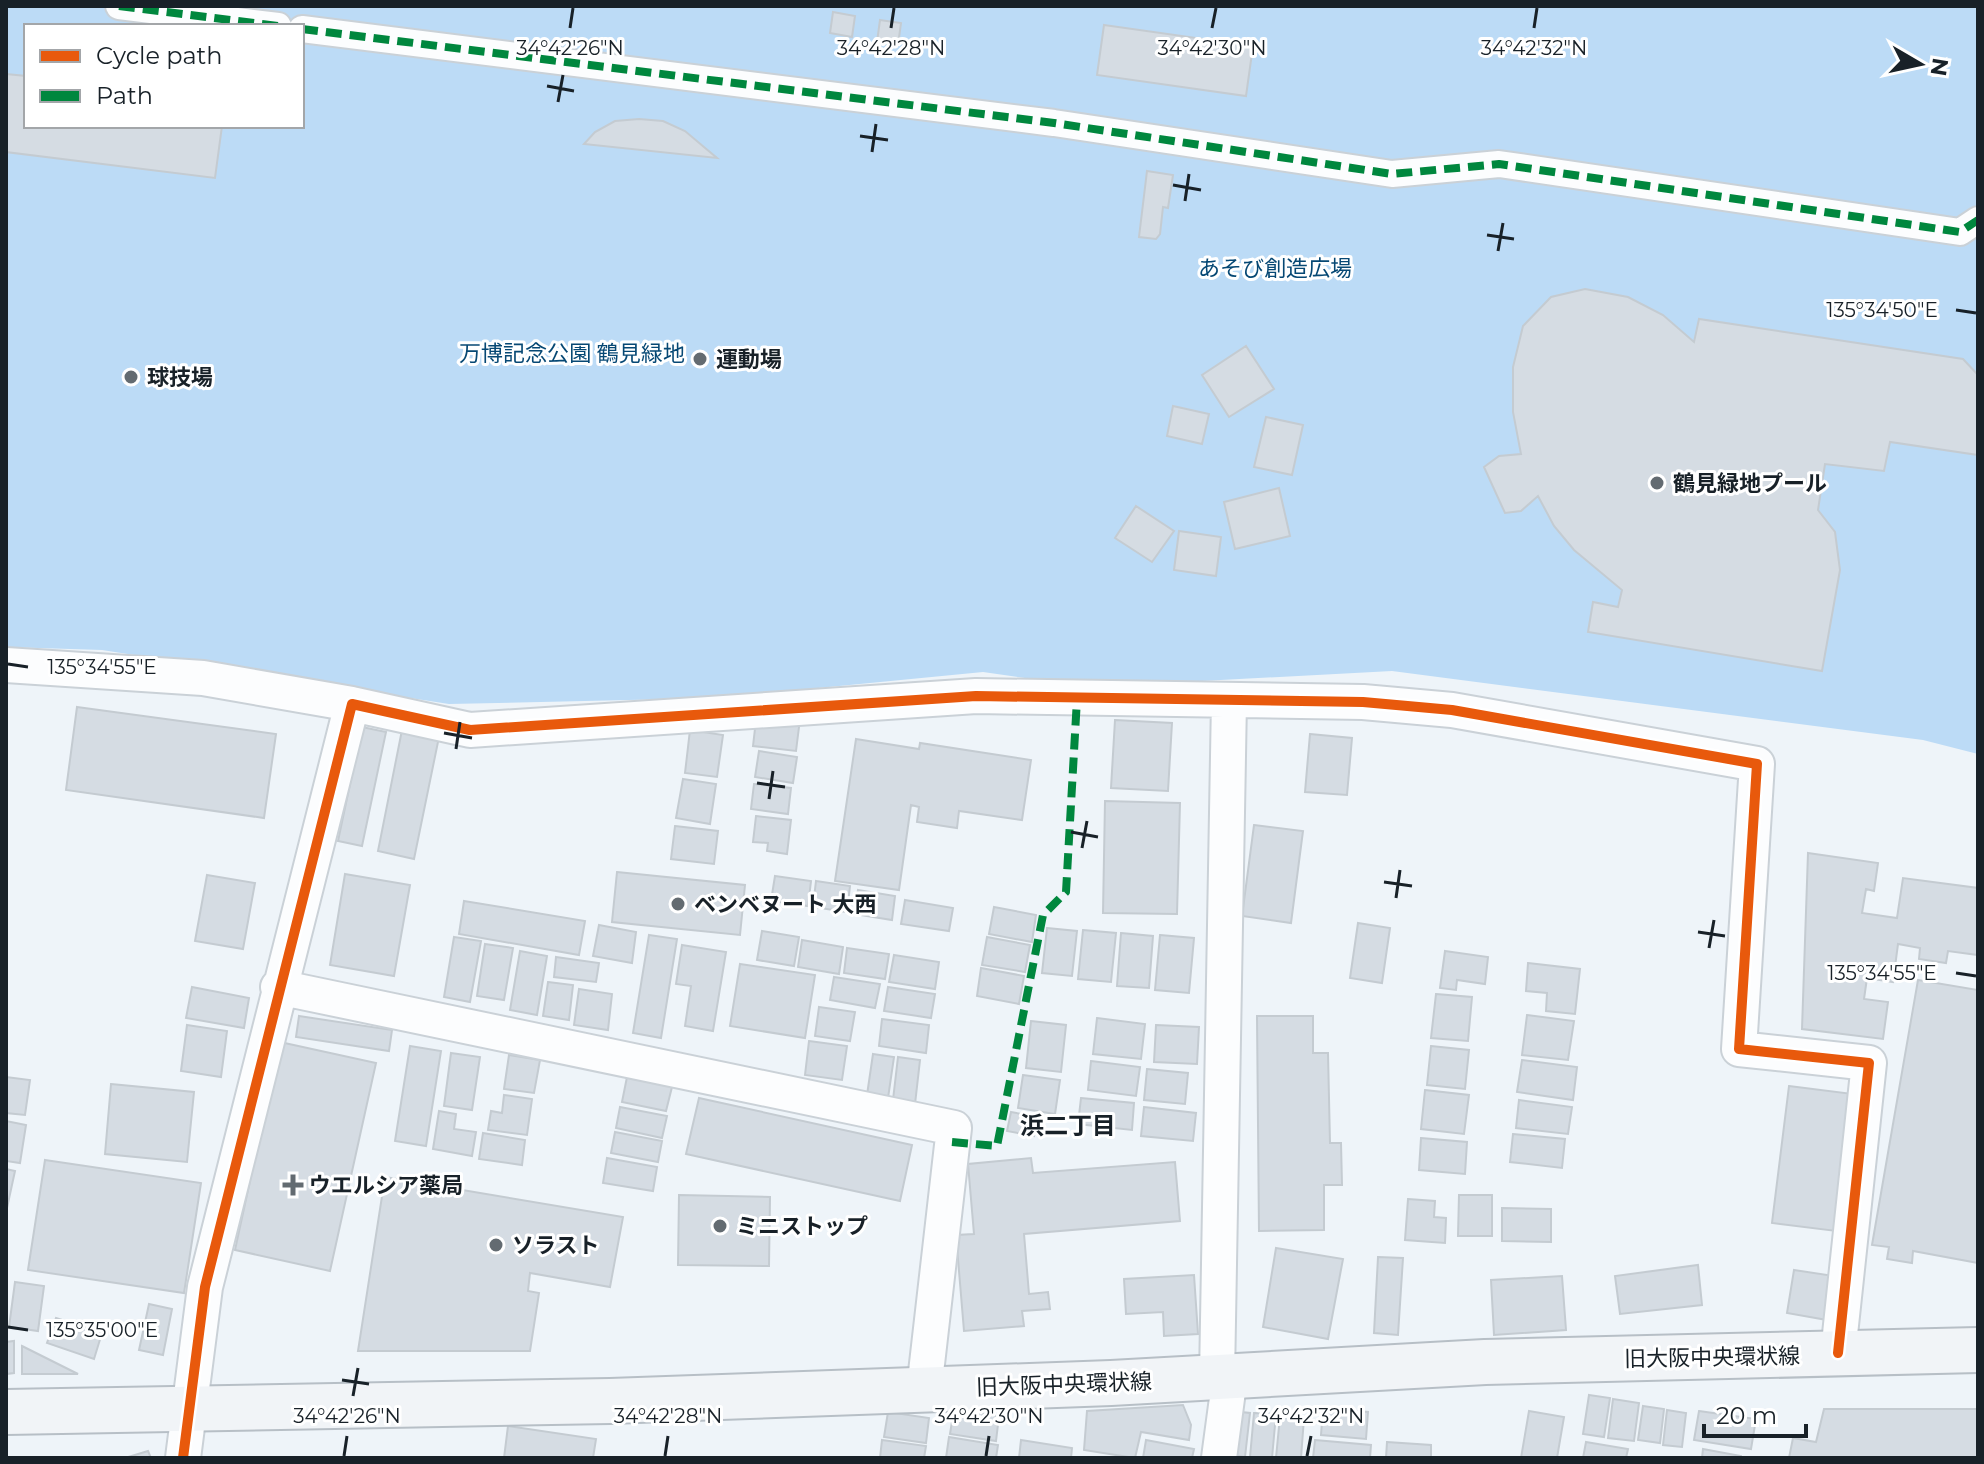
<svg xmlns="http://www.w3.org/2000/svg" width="1984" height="1464" font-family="Montserrat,'Noto Sans JP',sans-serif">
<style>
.green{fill:#bcdbf6;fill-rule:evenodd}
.building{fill:#d5dce3;stroke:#c4cbd1;stroke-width:2}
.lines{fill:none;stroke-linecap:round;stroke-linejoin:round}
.pedestrian-casing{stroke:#cad1d7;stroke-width:30}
.minor-casing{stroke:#cad1d7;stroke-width:38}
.primary-casing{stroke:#b7bfc6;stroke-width:48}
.pedestrian{stroke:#fcfdfe;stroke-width:26}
.minor{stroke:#fcfdfe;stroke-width:34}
.primary{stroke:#f1f4f7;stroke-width:44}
.quiet{stroke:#00873e;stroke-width:8;stroke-dasharray:16 8;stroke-linecap:butt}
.cycleway-casing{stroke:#fff;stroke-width:15}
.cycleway{stroke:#e8590c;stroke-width:10}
.ticks{fill:none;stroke:#182128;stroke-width:3}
.poi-dot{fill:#636b71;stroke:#fff;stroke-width:3}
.labels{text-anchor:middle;stroke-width:6;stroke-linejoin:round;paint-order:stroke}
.park-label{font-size:22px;fill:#064874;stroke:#fff}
.poi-label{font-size:22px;font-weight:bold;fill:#182128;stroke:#fff;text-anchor:start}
.street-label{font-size:22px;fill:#182128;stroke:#fff}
.neighbourhood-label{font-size:24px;font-weight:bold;fill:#182128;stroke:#fff}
.ticks-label{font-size:20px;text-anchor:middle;fill:#182128;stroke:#fff;stroke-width:6;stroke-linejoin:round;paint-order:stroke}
</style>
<rect width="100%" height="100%" fill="#eef4f9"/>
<path class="green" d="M6,6H1978V754L1923,740L1392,671L1090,687L983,672L716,698L449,704L102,650L6,647ZM26,26H302V126H26Z"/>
<path class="building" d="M833,12L855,16L852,37L830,33Z
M880,20L901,23L898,45L877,42Z
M1104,25L1253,46L1246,96L1097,75Z
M6,74L26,76V126H222L215,178L6,152Z
M639,119L663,121L685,131L717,158L584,144L595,132L615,121Z
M1147,171L1173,175L1168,208L1163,207L1160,234L1156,239L1139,237Z
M1585,289L1628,297L1663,315L1694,342L1699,319L1963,359L1978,375V455L1890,442L1884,471L1825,464L1818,510L1835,532L1840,570L1822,671L1588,632L1593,602L1618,607L1622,590L1574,550L1554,526L1538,496L1521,511L1505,513L1484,467L1499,456L1521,454L1513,412V367L1523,326L1551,297Z
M1246,346L1274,389L1229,417L1202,375Z
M1173,406L1209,414L1202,444L1167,436Z
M1266,417L1303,425L1292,475L1254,467Z
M1279,488L1290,536L1235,549L1224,502Z
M1136,506L1174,531L1152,562L1115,538Z
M1179,531L1221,537L1216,576L1174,570Z
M77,707L276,734L264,818L66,790Z
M800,719L796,751L753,746L756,720Z
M1115,720L1172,723L1168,791L1111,788Z
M362,727L386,732L362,846L338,841Z
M402,730L439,737L414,859L378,851Z
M690,730L723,735L717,777L685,773Z
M1310,734L1352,738L1347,795L1305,792Z
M856,739L919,749L920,743L1031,760L1022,820L959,811L957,828L917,822L919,807L911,805L899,890L835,881Z
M759,751L797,757L793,783L755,777Z
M683,779L716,784L710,824L676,818Z
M754,784L791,788L788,814L751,809Z
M1105,801L1180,803L1177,914L1103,913Z
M756,816L791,820L787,854L767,851L768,843L753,842Z
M1254,825L1303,831L1291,923L1242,916Z
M675,826L718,831L714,864L671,859Z
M1808,853L1878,863L1874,891L1866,889L1862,913L1897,918L1903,878L1978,888V955L1948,951L1946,963L1919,959L1920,948L1898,944L1893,982L1867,978L1864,999L1888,1002L1883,1039L1802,1029Z
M617,872L745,885L740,935L612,922Z
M345,874L410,885L394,976L330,965Z
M207,875L255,883L243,949L195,941Z
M775,876L811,881L808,906L771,901Z
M816,881L850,886L847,912L813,907Z
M858,890L895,896L892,920L854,914Z
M905,900L953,908L949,931L901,924Z
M464,901L585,921L579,955L459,934Z
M994,907L1036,915L1032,942L989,934Z
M1358,923L1390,928L1382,983L1350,978Z
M599,925L636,932L632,963L593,956Z
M1047,928L1077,931L1072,976L1042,973Z
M1083,930L1116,933L1111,982L1078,979Z
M762,931L799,937L794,966L757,960Z
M1121,933L1153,936L1149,988L1117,986Z
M649,935L677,939L661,1038L633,1033Z
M1160,935L1194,938L1189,993L1155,990Z
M454,937L481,941L470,1002L444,997Z
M987,937L1030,945L1025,972L982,965Z
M802,940L843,947L839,974L798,967Z
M485,944L513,948L504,1000L477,996Z
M682,945L726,952L713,1031L685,1026L691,986L676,984Z
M847,948L889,954L885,979L844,973Z
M520,951L547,956L537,1015L510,1010Z
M1445,951L1488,957L1485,984L1457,980L1456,990L1440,988Z
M894,955L939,962L935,989L889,982Z
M556,957L599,963L596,982L554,977Z
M1528,963L1580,969L1575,1014L1546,1011L1547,993L1526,991Z
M740,964L815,975L805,1038L730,1026Z
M981,968L1024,976L1019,1004L977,996Z
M834,977L880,984L875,1008L830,1000Z
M1918,980L1978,990V1263L1913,1251L1912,1263L1887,1259L1889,1247L1872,1245Z
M548,982L573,985L569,1020L543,1016Z
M192,987L249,998L244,1028L186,1018Z
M888,987L935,994L931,1018L884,1011Z
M579,989L612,994L608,1030L574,1025Z
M1436,994L1472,997L1468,1041L1431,1038Z
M819,1007L855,1012L850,1041L815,1036Z
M1527,1015L1574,1021L1568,1060L1522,1055Z
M299,1016L392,1030L389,1051L296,1037Z
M1257,1016H1313V1053H1328L1330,1143H1341L1342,1185H1324V1230L1259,1231Z
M1097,1018L1145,1024L1141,1059L1093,1054Z
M882,1019L929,1025L926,1053L879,1046Z
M1031,1021L1066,1025L1061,1072L1026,1068Z
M187,1025L227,1031L221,1077L181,1071Z
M1156,1025L1199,1027L1197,1064L1154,1062Z
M809,1041L847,1046L842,1080L805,1075Z
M280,1042L376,1063L330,1271L235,1250Z
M410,1046L441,1051L426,1146L395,1141Z
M1431,1046L1469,1050L1465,1089L1427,1085Z
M451,1053L480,1057L472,1110L444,1106Z
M873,1054L894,1057L888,1098L867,1095Z
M509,1055L540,1060L534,1093L504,1089Z
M898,1057L920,1060L915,1104L893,1100Z
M1522,1060L1577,1067L1573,1100L1517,1092Z
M1091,1061L1140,1067L1136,1096L1088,1090Z
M1147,1069L1188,1073L1185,1104L1144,1100Z
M1023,1075L1060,1080L1055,1114L1018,1108Z
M6,1077L30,1080L25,1115L6,1113Z
M627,1077L672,1087L666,1111L622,1102Z
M111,1084L194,1092L187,1162L105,1154Z
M1789,1086L1853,1094L1836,1231L1772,1223Z
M1425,1090L1469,1095L1464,1134L1421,1129Z
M504,1095L532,1099L527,1135L488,1130L491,1111L502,1113Z
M699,1098L912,1145L900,1201L686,1154Z
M1081,1098L1134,1103L1132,1130L1078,1124Z
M1519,1100L1572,1107L1568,1134L1516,1128Z
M620,1107L667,1116L662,1138L616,1128Z
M1144,1107L1196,1113L1193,1141L1141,1136Z
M439,1111L456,1114L454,1129L476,1132L472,1156L433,1149Z
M1011,1112L1038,1117L1034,1136L1007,1131Z
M6,1121L26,1125L20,1163L6,1161Z
M615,1132L662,1141L658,1162L611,1153Z
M483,1133L525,1140L522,1165L479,1159Z
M1513,1134L1565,1139L1562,1168L1510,1162Z
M1421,1138L1467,1142L1465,1174L1419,1170Z
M607,1158L657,1167L653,1191L603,1183Z
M1031,1158L1033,1173L1175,1162L1180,1221L1024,1234L1029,1294L1048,1292L1050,1309L1022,1311L1024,1326L964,1331L956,1235L974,1234L968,1164Z
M45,1160L201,1183L184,1293L28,1270Z
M6,1169L15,1171L7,1208L6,1207Z
M385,1177L623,1217L610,1287L530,1273L528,1291L539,1293L530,1351H358Z
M679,1195L770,1197L769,1266L678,1265Z
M1459,1195H1492V1236H1458Z
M1408,1199L1435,1201L1434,1217L1446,1218L1445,1243L1405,1240Z
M1502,1208L1551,1209V1242L1502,1241Z
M1276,1248L1343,1259L1328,1339L1263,1327Z
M1378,1257L1403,1258L1398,1335L1374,1333Z
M1698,1265L1702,1305L1620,1314L1615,1276Z
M1794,1270L1834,1276L1827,1320L1787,1313Z
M1194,1275L1198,1334L1164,1336L1163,1312L1126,1314L1124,1279Z
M1562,1276L1566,1330L1494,1335L1491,1280Z
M15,1282L44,1286L38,1331L9,1327Z
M149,1304L172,1309L163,1355L139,1350Z
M56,1318L102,1333L94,1359L47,1343Z
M14,1341V1373L6,1374V1342Z
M22,1346L78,1374H22Z
M1589,1395L1610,1398L1604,1437L1583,1434Z
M1613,1399L1639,1403L1634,1441L1608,1438Z
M1183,1405L1191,1425L1189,1440L1141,1432L1135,1458L1084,1450L1087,1411Z
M1643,1406L1664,1409L1660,1443L1638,1440Z
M1323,1408L1368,1412L1366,1439L1321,1435Z
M954,1409L999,1416L996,1441L950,1434Z
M1824,1409H1978V1458H1789L1793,1438L1816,1442Z
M1667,1410L1686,1413L1682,1447L1663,1445Z
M1232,1411L1250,1413L1245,1457L1227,1455Z
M1529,1411L1564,1417L1557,1458H1521Z
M1699,1411L1756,1419L1751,1449L1694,1440Z
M888,1412L929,1418L926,1443L884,1437Z
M1254,1413L1276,1414L1272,1458L1250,1457Z
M1280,1416L1304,1418L1301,1458H1276Z
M508,1426L596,1439L593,1458H504Z
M949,1437L998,1445L996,1458H946Z
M882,1440L926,1446L924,1458H880Z
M1021,1440L1072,1448L1071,1458H1019Z
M1146,1440L1194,1449L1192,1458H1143Z
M1315,1440L1371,1445L1370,1458H1313Z
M1387,1442L1431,1445V1458H1386Z
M1586,1442L1628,1449L1626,1458H1583Z
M1703,1449L1741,1456V1458H1702Z
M148,1451L151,1458H125Z"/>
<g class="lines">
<g class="pedestrian-casing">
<path id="pedestrian" d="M119,6L278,26
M302,29L1054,123L1392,174L1499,164L1960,232L1978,220"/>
</g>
<g class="minor-casing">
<path id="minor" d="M6,665L203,678L352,704
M278,987L954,1128L924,1390
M1217,1377L1229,700
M183,1458L205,1287L352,704L470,730L976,696L1363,702L1452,710L1757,764L1739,1049L1869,1063L1838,1353
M1219,1458L1230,1376"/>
</g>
<g class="primary-casing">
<path id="primary" d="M6,1412L610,1401L1111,1383L1485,1362L1978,1350"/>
</g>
<use href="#pedestrian" class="pedestrian"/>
<use href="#minor" class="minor"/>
<use href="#primary" class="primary"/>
<path class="quiet" d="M119,6L278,26
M302,29L1054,123L1392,174L1499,164L1960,232L1978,220
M952,1142L997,1146L1043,915L1066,892L1077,699"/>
<g class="cycleway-casing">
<path id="cycleway" d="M183,1458L205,1287L352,704L470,730L976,696L1363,702L1452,710L1757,764L1739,1049L1869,1063L1838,1353"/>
</g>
<use href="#cycleway" class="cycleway"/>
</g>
<path class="ticks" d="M570,28L573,8M891,28L894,8M1212,28L1216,8M1534,28L1537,8M547,86L574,91M558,102L563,75M860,136L888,140M872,152L876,124M1173,185L1201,190M1185,201L1189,174M1487,235L1514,239M1498,251L1503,223M1956,310L1976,313M8,664L28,667M444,733L472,738M456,749L460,722M757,783L785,787M769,799L773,771M1071,832L1098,837M1082,848L1087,821M1384,882L1412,886M1396,898L1400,870M1698,932L1725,936M1709,948L1714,920M1956,973L1976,976M8,1327L28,1330M342,1380L369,1384M353,1396L358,1368M344,1456L347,1436M665,1456L668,1436M986,1456L989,1436M1307,1456L1311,1436"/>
<g class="poi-dot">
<circle cx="700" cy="359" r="8"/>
<circle cx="131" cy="377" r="8"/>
<circle cx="1657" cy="483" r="8"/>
<circle cx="678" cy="904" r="8"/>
<path d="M289 1173h8v8h8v8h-8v8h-8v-8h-8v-8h8z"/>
<circle cx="720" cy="1226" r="8"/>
<circle cx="496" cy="1245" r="8"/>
</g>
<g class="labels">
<g class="park-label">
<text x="1275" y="276">あそび創造広場</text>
<text x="572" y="361">万博記念公園 鶴見緑地</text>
</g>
<g class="poi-label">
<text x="716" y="367">運動場</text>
<text x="147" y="385">球技場</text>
<text x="1673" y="491">鶴見緑地プール</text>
<text x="694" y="912">ベンベヌート 大西</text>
<text x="309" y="1193">ウエルシア薬局</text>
<text x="736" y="1234">ミニストップ</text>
<text x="512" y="1253">ソラスト</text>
</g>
<g class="street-label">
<text transform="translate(1712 1357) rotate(-1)" y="8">旧大阪中央環状線</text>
<text transform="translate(1064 1384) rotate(-2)" y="8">旧大阪中央環状線</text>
</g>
<g class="neighbourhood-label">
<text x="1068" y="1134">浜二丁目</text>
</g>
</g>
<g class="ticks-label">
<text x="570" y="55">34°42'26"N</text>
<text x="891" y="55">34°42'28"N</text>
<text x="1212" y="55">34°42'30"N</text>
<text x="1534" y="55">34°42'32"N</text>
<text x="1882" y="317">135°34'50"E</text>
<text x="102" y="674">135°34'55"E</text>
<text x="1882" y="980">135°34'55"E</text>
<text x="102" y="1337">135°35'00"E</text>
<text x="347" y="1423">34°42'26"N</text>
<text x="668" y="1423">34°42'28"N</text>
<text x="989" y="1423">34°42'30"N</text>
<text x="1311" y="1423">34°42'32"N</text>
</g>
<rect width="1984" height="1464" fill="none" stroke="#182128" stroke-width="16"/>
<rect x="24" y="24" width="280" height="104" fill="#ffffff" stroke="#a3a6a9" stroke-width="2"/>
<rect x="40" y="50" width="40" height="12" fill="#e8590c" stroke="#a3a6a9" stroke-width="2"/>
<text x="96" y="64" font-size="24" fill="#182128">Cycle path</text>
<rect x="40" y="90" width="40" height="12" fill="#00873e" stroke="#a3a6a9" stroke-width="2"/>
<text x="96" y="104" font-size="24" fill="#182128">Path</text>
<g transform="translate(1920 64) rotate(99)" stroke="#ffffff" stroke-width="6" paint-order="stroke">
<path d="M0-6L14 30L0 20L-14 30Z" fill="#182128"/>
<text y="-12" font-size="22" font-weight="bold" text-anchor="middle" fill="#182128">N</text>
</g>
<path d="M1704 1424v12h102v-12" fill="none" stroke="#182128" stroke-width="4"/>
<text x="1716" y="1424" font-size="24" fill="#182128" stroke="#ffffff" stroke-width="6" paint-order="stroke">20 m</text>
</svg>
